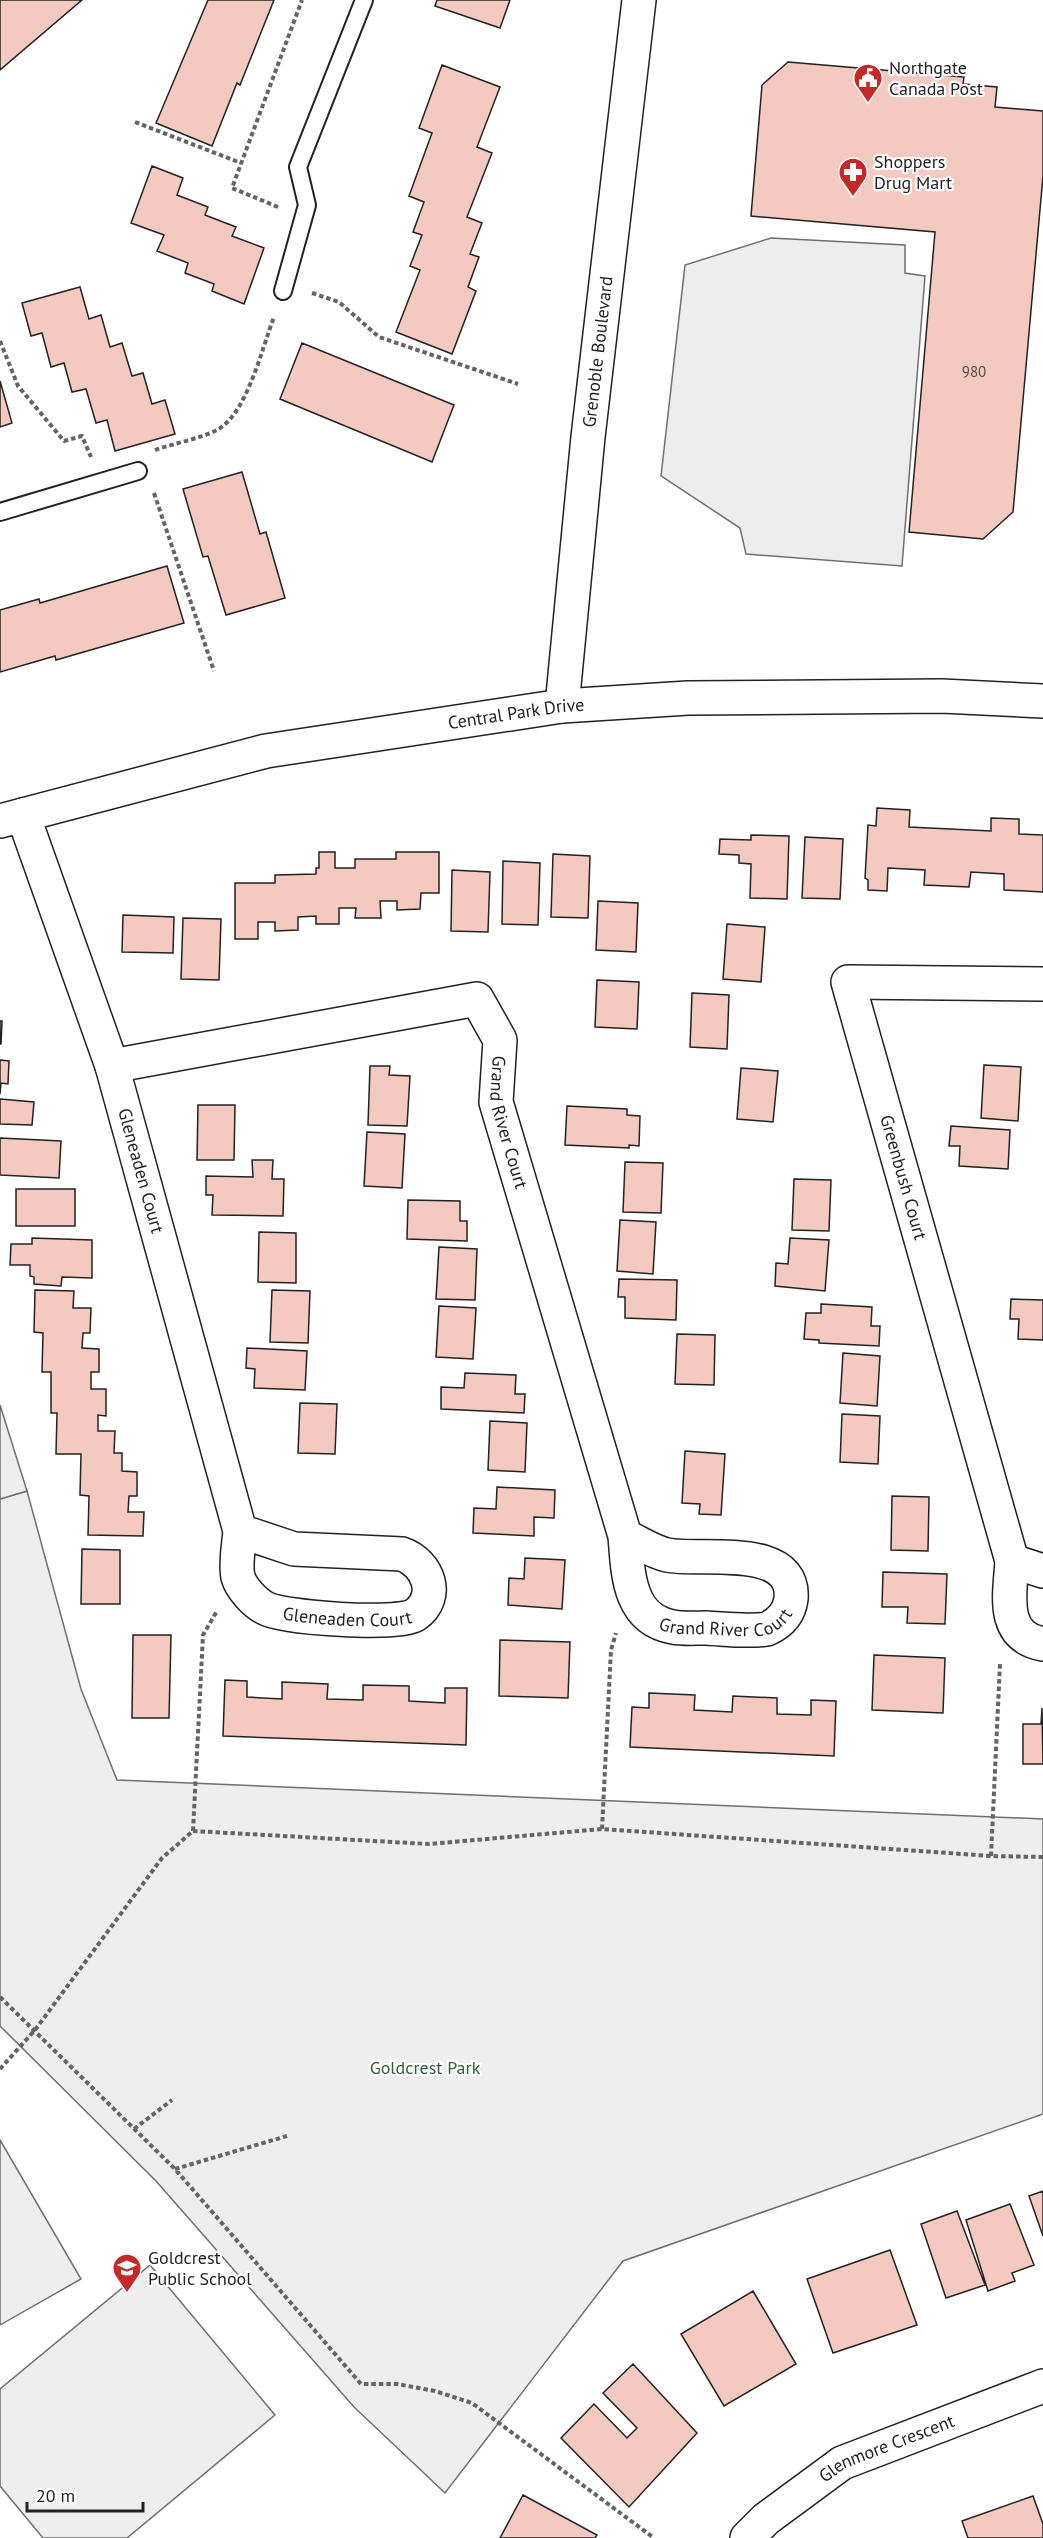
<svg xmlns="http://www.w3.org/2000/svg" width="1043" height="2538" font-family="'PT Sans',sans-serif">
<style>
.green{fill:#eee;stroke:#6f6f6f;stroke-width:1.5}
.parking{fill:#ededed;stroke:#6f6f6f;stroke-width:1.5}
.building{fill:#f3c9c0;stroke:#222;stroke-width:1.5}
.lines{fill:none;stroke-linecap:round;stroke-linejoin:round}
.service-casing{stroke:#222;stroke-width:20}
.minor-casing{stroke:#222;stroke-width:36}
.tertiary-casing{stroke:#222;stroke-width:36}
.path{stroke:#646464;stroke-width:4;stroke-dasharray:4.5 3;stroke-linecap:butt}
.service{stroke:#fff;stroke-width:16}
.minor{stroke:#fff;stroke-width:33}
.tertiary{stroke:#fff;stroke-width:33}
.labels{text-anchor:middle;stroke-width:4.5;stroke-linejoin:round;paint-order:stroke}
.number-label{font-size:15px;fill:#564c4a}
.poi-label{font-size:18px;fill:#222;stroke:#fff;text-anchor:start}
.street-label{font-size:18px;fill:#222;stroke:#fff}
.park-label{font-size:18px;fill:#2f5e38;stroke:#fff}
</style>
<rect width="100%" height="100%" fill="#fff"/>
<path class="green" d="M27,1491L81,1689L117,1780L1043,1819V2114L623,2261L445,2493L354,2407L156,2181L0,2026V1499Z
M0,2140L81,2279L0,2325Z
M150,2265L275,2415L127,2538H43L0,2486V2389Z"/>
<path class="parking" d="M771,238L905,245V273L925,276L902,566L746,554L740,528L661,476L685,265Z
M0,1405L27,1491L0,1499Z"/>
<path class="building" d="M0,0H82L0,70Z
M208,0H274L240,85L237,83L212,146L156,123Z
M437,0H510L500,28L435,6Z
M788,62L964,77L963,84L997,87L995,107L1043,111V176L1013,512L983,539L909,532L935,232L751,216L762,85Z
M442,65L500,87L477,147L492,153L467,217L482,223L470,254L479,257L468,287L476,291L452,354L396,332L420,270L410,266L422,235L413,232L424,202L409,196L432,133L419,128Z
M152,166L183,178L177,195L208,207L205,215L236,227L232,236L264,248L244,304L212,291L214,284L185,273L188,263L157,251L164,235L131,223Z
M80,287L89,319L101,315L110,347L122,343L132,376L143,373L152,404L165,400L175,434L115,451L107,420L96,423L86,389L72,392L64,363L51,367L42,333L31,336L22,303Z
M302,343L454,405L432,462L280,399Z
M0,381L12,423L0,427Z
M242,472L260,534L266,532L285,598L226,615L208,556L203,557L183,489Z
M167,566L184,623L56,660L55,656L0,672V610L39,599L40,603Z
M877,808L910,810L909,827L991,831V818L1019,819V834L1043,835V892L1004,890V874L971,872L969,887L924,885L925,870L888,868L887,891L868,890V880L865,878L868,825L876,826Z
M751,835L789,836L787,899L750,898L751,864L739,863V855L719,854L720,839L751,840Z
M805,837L843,839L840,899L802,898Z
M319,852H335V868H355V859H396V852H439V893H421L420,909L397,910V901H380L381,918H355L356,908H339V924H316V916L298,917V930L275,931V922H258V939H235V883H275V875L316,874V868H319Z
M553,854L590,856L588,918L551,917Z
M503,861L540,863L538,925L502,924Z
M452,870L490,872L488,932L451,931Z
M598,901L638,903L636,952L596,950Z
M123,915L174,917L173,953L122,952Z
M183,918L221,919L219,980L181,979Z
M727,924L765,927L761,982L723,979Z
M597,980L639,982L637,1029L595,1027Z
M692,993L729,995L727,1049L690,1047Z
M0,1021H2L1,1044H0Z
M0,1060L9,1061L8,1084L1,1083L0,1094Z
M984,1065L1021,1067L1018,1121L981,1118Z
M370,1066H390L389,1075L410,1076L407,1126L368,1125Z
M741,1068L778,1071L773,1122L737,1119Z
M0,1099L34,1102L32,1125L0,1124Z
M198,1105H235L234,1160H197Z
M567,1106L627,1109V1115L640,1116L639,1146L629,1145V1148L565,1145Z
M951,1126L1010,1130L1008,1169L959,1166L960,1146H949Z
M367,1132L405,1134L402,1188L364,1186Z
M0,1138L61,1141L59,1178L0,1175Z
M252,1160H273L272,1179H284L283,1216L212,1215L213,1195H206V1176L253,1177Z
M625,1162L663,1163L661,1213L623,1212Z
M794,1179L831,1180L829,1231L792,1230Z
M16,1189H75V1226H16Z
M408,1200L460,1201V1221H467V1241L407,1239Z
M620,1220L656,1222L653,1274L617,1271Z
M259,1232L296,1233V1283L258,1282Z
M32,1238L92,1240V1278L62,1277L61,1286L34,1284V1277L30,1276V1265H10L11,1244H32Z
M790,1238L829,1240L825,1291L775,1286L776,1263L788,1264Z
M439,1247L477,1249L475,1300L436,1299Z
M619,1279L677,1280L676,1320L625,1318V1297H618Z
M35,1290L74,1291L73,1308H91L90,1333H83L82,1348L99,1349V1372H91V1389H106V1416L98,1415V1431H115L114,1453H122V1471L137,1472V1496H129L128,1512H144L143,1536L88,1535L89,1496L80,1495L81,1454H56L57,1413H51V1372H42L43,1333L34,1332Z
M272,1290L310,1291L308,1343L270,1342Z
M1011,1299L1043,1300V1340L1018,1339L1019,1319H1010Z
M821,1304L872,1307L871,1326H880L879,1346L819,1343V1340L804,1339L806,1313H821Z
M439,1306L476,1308L473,1359L436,1357Z
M677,1334L715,1335L714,1385L675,1384Z
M247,1348L307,1351L305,1390L254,1388L255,1369L246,1368Z
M843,1353L880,1356L877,1406L840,1403Z
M465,1373L516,1375L515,1394H525L524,1413L441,1409V1387L464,1388Z
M300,1403L337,1404L335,1454L298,1453Z
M842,1414L880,1416L878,1464L840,1462Z
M490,1421L527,1423L525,1472L488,1470Z
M685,1451L725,1454L721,1515L699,1514L700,1504L682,1503Z
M497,1487L555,1490L554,1518L534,1517V1536L473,1533L474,1508L496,1509Z
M892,1496L929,1497L928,1551L891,1550Z
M82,1549L120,1550V1604H81Z
M525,1558L565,1560L562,1609L508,1605L509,1578L524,1579Z
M883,1572L947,1574L945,1624L907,1623L908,1607H882Z
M133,1635H171L169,1718H132Z
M500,1640L570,1642L568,1698L499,1696Z
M874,1655L945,1658L943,1713L872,1710Z
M225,1680L247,1681V1697L282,1699V1682L328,1684L327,1699L363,1700V1685L409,1686V1701L445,1703V1688H467L466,1745L223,1736Z
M649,1693L695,1695L694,1710L732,1712L733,1696L777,1698V1714L811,1715V1700L836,1701L834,1756L630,1747L632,1707L649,1708Z
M1042,1708L1043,1764H1023V1724H1041Z
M1043,2191V2236L1029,2196Z
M1010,2204L1034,2265L1012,2273L1015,2281L988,2291L966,2220Z
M957,2211L985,2285L946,2298L921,2224Z
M890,2250L917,2325L833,2353L807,2279Z
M753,2291L796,2364L724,2406L681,2334Z
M633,2364L697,2433L629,2507L561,2438L594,2404L627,2438L637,2428L603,2393Z
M523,2495L597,2535L595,2538H500Z
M1033,2496L1043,2524V2538H968L962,2521Z"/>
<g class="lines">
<g class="service-casing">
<path id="service" d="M283,291L307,205L298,167L364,0
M0,512L138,471"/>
</g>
<g class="minor-casing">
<g id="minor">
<path id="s1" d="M23,815L112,1066L240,1531C239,1544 235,1564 238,1577C241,1588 255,1603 265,1608C282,1618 399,1626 415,1615C441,1597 428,1563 402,1554L294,1549L240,1531"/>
<path id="s2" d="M1043,984L848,982L1012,1561C1010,1594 1000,1636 1043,1644"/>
<path id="s3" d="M112,1066L477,999L500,1040L496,1102L625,1536C628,1573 628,1619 673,1627C683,1629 695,1628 706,1628C726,1629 747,1632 767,1629C780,1623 789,1614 791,1599C796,1542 700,1562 667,1555C653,1552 638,1542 625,1536"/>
<path d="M1012,1561L1043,1571"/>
<path id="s4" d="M747,2538L766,2519L842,2463L1043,2386"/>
</g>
</g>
<g class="tertiary-casing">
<g id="tertiary">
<path id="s5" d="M562,706L588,437L639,0"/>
<path id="s6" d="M0,821L266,751L562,706L688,698L942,696L1043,701"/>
</g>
</g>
<path class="path" d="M135,122L241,163
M278,207L232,188L302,0
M312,293L339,302L379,337L518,384
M0,341L18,386L64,441L82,436L91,457
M155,450C175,443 199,439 217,430C247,414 262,348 274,317
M154,493L214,671
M602,1829L611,1650L616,1633
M193,1831L429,1844L602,1829L991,1856L1043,1857
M991,1856L1000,1664
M0,1997L175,2169L361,2384H397L435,2391L472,2403L654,2538
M0,2069L35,2030L162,1858L193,1831L203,1635L217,1611
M134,2129L172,2100
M175,2169L287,2136"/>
<use href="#service" class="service"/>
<use href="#minor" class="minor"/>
<use href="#tertiary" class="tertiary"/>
</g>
<defs>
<g id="civic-pin" transform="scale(1.5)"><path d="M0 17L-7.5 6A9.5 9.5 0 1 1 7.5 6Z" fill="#c62828" stroke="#fff"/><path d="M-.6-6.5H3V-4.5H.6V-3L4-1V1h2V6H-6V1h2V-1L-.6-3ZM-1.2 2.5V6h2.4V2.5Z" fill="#fff"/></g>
<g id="pharmacy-pin" transform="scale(1.5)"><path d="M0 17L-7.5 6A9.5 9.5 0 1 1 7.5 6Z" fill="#c62828" stroke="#fff"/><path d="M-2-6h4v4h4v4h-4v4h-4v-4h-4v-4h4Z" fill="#fff"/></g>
<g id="school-pin" transform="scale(1.5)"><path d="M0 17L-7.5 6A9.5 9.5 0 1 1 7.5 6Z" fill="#c62828" stroke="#fff"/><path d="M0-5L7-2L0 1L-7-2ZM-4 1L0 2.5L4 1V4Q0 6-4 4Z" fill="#fff"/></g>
</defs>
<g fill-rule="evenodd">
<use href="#civic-pin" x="868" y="78"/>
<use href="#pharmacy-pin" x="853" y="172"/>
<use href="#school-pin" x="127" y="2268"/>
</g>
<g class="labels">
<g class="number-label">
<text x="974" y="377">980</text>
</g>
<g class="poi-label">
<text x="889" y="74">Northgate<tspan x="889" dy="21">Canada Post</tspan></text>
<text x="874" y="168">Shoppers<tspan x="874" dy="21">Drug Mart</tspan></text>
<text x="148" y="2264">Goldcrest<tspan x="148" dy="21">Public School</tspan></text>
</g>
<g class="street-label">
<text dy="6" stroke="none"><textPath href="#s5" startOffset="356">Grenoble Boulevard</textPath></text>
<text dy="6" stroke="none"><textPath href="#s6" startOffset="528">Central Park Drive</textPath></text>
<text dy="6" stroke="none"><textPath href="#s3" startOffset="502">Grand River Court</textPath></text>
<text dy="6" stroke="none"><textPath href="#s1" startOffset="375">Gleneaden Court</textPath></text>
<text dy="6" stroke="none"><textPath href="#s2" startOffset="398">Greenbush Court</textPath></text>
<text dy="6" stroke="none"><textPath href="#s3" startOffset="1100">Grand River Court</textPath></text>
<text dy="6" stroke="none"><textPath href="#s1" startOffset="920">Gleneaden Court</textPath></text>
<text dy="6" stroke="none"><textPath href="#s4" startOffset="168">Glenmore Crescent</textPath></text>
</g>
<g class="park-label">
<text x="425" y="2074">Goldcrest Park</text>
</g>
</g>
<path d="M27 2502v9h116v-9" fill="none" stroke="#222222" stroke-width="3"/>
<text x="36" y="2502" font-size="18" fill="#222222" stroke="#ffffff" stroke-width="4.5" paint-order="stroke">20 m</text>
</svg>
